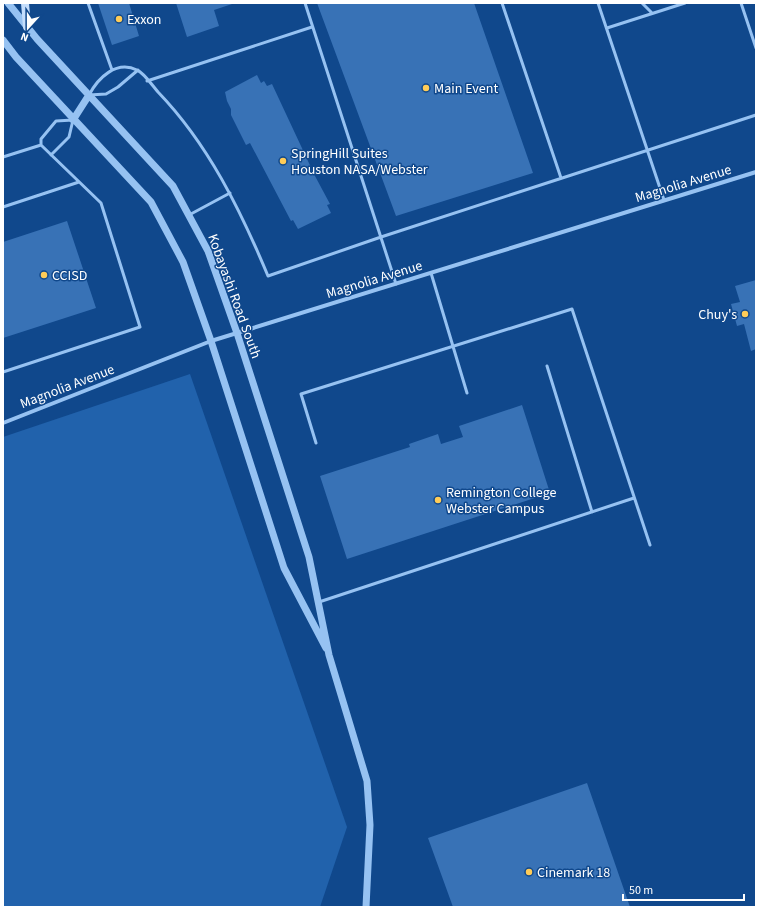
<svg xmlns="http://www.w3.org/2000/svg" width="759" height="910" font-family="'Source Sans 3',sans-serif">
<style>
.green{fill:#2162ac}
.building{fill:#3872b6}
.lines{fill:none;stroke-linecap:round;stroke-linejoin:round}
.service{stroke:#96c2f2;stroke-width:3}
.minor{stroke:#96c2f2;stroke-width:4}
.tertiary{stroke:#96c2f2;stroke-width:7}
.secondary{stroke:#c5defc;stroke-width:8}
.poi-dot{fill:#ffcc58;stroke:#10488c;stroke-width:1.5}
.labels{text-anchor:middle;stroke-width:3;stroke-linejoin:round;paint-order:stroke}
.poi-label{font-size:14px;fill:#fff;stroke:#10488c;text-anchor:start}
.street-label{font-size:14px;fill:#fff;stroke:#10488c}
</style>
<rect width="100%" height="100%" fill="#10488c"/>
<path class="green" d="M190,374L347,827L320,907H3V437Z"/>
<path class="building" d="M98,3H129L139,36L112,45Z
M176,3H235L214,10L219,26L187,37Z
M317,3H474L533,173L396,216Z
M257,75L261,83L264,81L267,86L272,84L315,176L330,204L327,205L331,213L298,229L293,220L291,221L250,143L246,145L231,115V109L227,101L225,92Z
M67,221L96,308L3,338V242Z
M756,280V349L751,351L744,324L737,326L731,304L740,302L735,286Z
M522,405L550,493L347,559L320,476L410,447L409,444L438,434L441,444L463,437L459,426Z
M587,783L630,907H453L428,838Z"/>
<g class="lines">
<path class="service" d="M88,3L112,70
M305,3L396,284
M502,3L561,178
M598,3L664,200
M642,3L652,13
M741,3L756,48
M607,28L685,3
M138,70L118,87L106,94L89,95C98,78 116,60 137,70C144,73 152,85 158,92C208,144 240,209 268,276L381,237L756,115
M147,81L312,27
M41,145V139L56,121L73,120L69,137L51,155
M3,157L41,145L101,203L140,327L3,372
M3,207L79,182
M189,215L230,193
M431,273L467,393
M547,366L592,512
M316,443L301,394L572,309L650,545
M319,602L634,498"/>
<path class="minor" d="M3,423L211,341L756,172"/>
<path class="tertiary" d="M8,3L37,39L173,186L208,251L237,333L309,557L329,655L367,781L370,825L366,907
M3,40L16,57L151,202L183,262L211,341L284,568L326,648
M73,120L89,95"/>
<path class="secondary" d="M25,3L27,27"/>
</g>
<g class="poi-dot">
<circle cx="119" cy="19" r="4"/>
<circle cx="426" cy="88" r="4"/>
<circle cx="283" cy="161" r="4"/>
<circle cx="44" cy="275" r="4"/>
<circle cx="745" cy="314" r="4"/>
<circle cx="438" cy="500" r="4"/>
<circle cx="529" cy="872" r="4"/>
</g>
<g class="labels">
<g class="poi-label">
<text x="127" y="24">Exxon</text>
<text x="434" y="93">Main Event</text>
<text x="291" y="158">SpringHill Suites<tspan x="291" dy="16">Houston NASA/Webster</tspan></text>
<text x="52" y="280">CCISD</text>
<text x="737" y="319" text-anchor="end">Chuy's</text>
<text x="446" y="497">Remington College<tspan x="446" dy="16">Webster Campus</tspan></text>
<text x="537" y="877">Cinemark 18</text>
</g>
<g class="street-label">
<text transform="translate(683 183) rotate(-17)" y="5">Magnolia Avenue</text>
<text transform="translate(374 279) rotate(-17)" y="5">Magnolia Avenue</text>
<text transform="translate(235 296) rotate(70)" y="5">Kobayashi Road South</text>
<text transform="translate(67 386) rotate(-21)" y="5">Magnolia Avenue</text>
</g>
</g>
<rect width="759" height="910" fill="none" stroke="#ffffff" stroke-width="8"/>
<g transform="translate(28 28) rotate(201)" stroke="#10488c" stroke-width="3" paint-order="stroke">
<path d="M0-3L7 15L0 10L-7 15Z" fill="#ffffff"/>
<text y="-6" font-size="11" font-weight="bold" text-anchor="middle" fill="#ffffff">N</text>
</g>
<path d="M623 894v6h121v-6" fill="none" stroke="#ffffff" stroke-width="2"/>
<text x="629" y="894" font-size="12" fill="#ffffff" stroke="#10488c" stroke-width="3" paint-order="stroke">50 m</text>
</svg>
